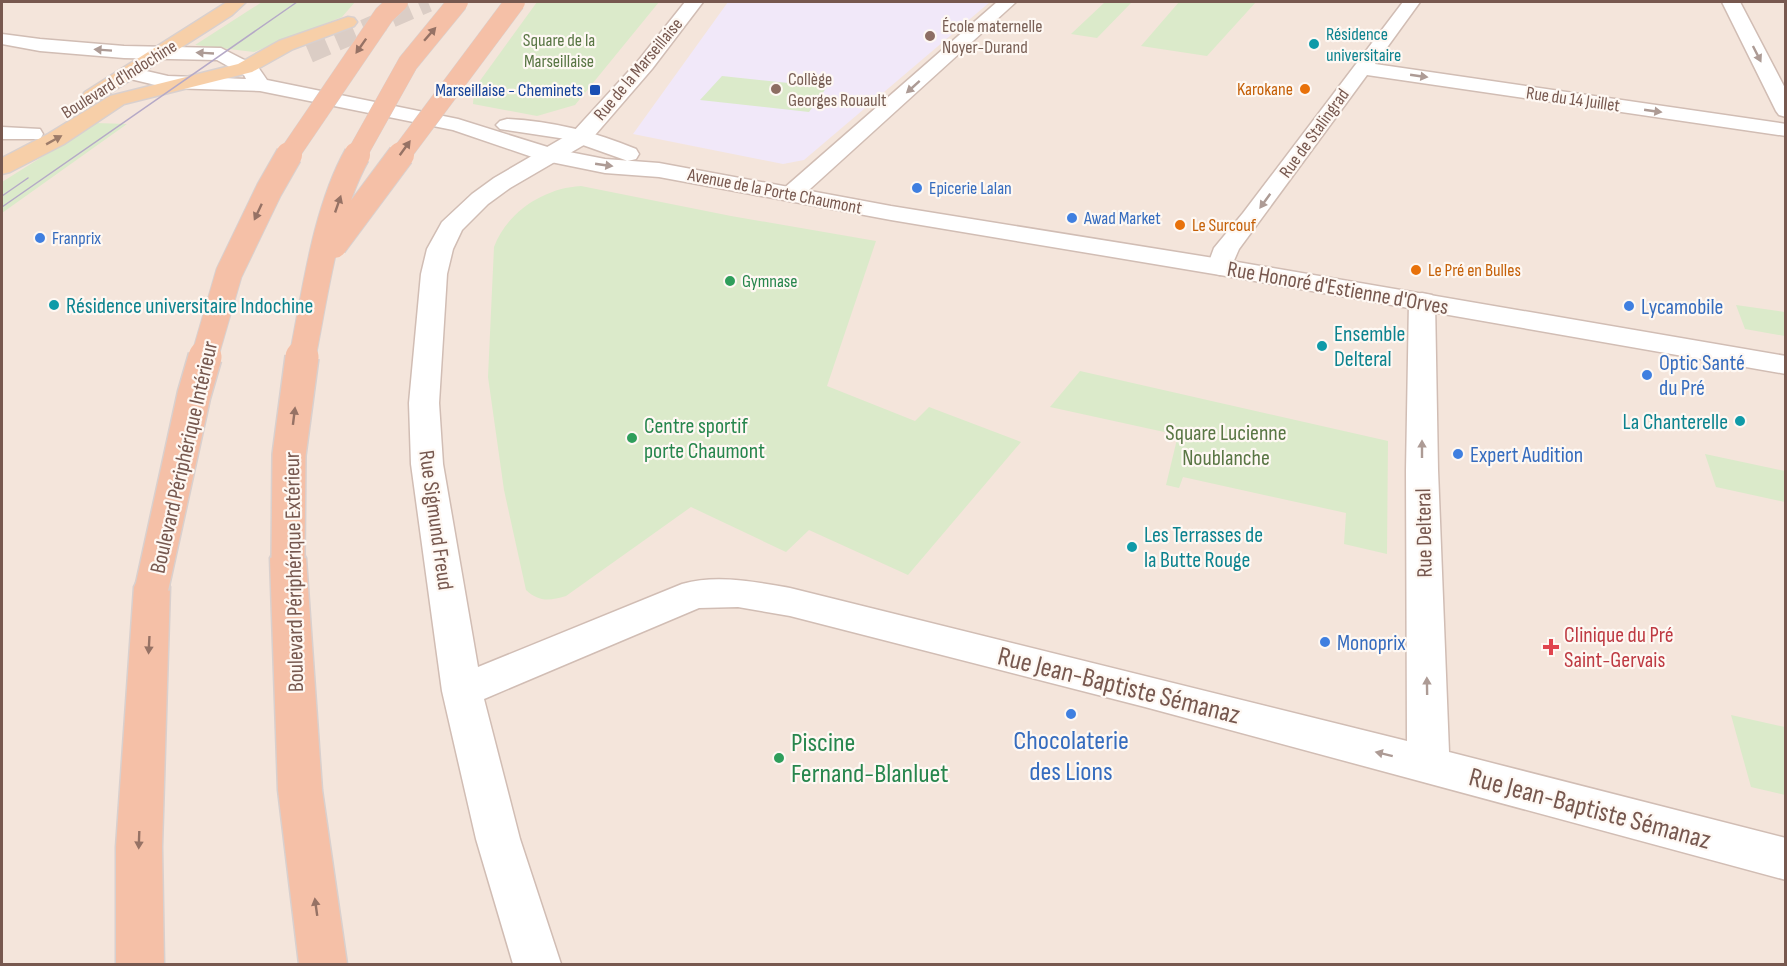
<svg xmlns="http://www.w3.org/2000/svg" width="1787" height="966" font-family="'Sofia Sans Condensed',sans-serif">
<style>
.residential{fill:#f4e5db}
.education{fill:#f1e8f9}
.green{fill:#dbeaca}
.lines{fill:none;stroke-linecap:round;stroke-linejoin:round}
.primary-tunnel{stroke:#dbcdc5;stroke-width:20;stroke-dasharray:20 10;stroke-linecap:butt}
.minor-casing{stroke:#d1bdb4;stroke-width:3}
.tertiary-casing{stroke:#d1bdb4;stroke-width:3}
.primary-casing{stroke:#d9d0ce;stroke-width:3}
.trunk-casing{stroke:#d9d0ce;stroke-width:3}
.minor{fill:#fff;fill-rule:evenodd}
.tertiary{fill:#fff;fill-rule:evenodd}
.primary{fill:#f7cfa8;fill-rule:evenodd}
.trunk{fill:#f5c0a7;fill-rule:evenodd}
.tram{stroke:#b5a9c7;stroke-width:1.5}
.trunk-bridge-far2-casing{stroke:#d9d0ce;stroke-width:21;stroke-linecap:butt}
.trunk-bridge-far1-casing{stroke:#d9d0ce;stroke-width:28;stroke-linecap:butt}
.trunk-bridge-casing{stroke:#d9d0ce;stroke-width:36;stroke-linecap:butt}
.trunk-bridge-far2{stroke:#f5c0a7;stroke-width:20}
.trunk-bridge-far1{stroke:#f5c0a7;stroke-width:26}
.trunk-bridge{stroke:#f5c0a7;stroke-width:33}
.oneway{fill:#967265}
.oneway2{fill:#ad9b95}
.oneway3{fill:#9d7c6a}
.education-dot{fill:#8d6e63;stroke:#fef8f3;stroke-width:2}
.culture-dot{fill:#0f9aa8;stroke:#fef8f3;stroke-width:2}
.food-dot{fill:#e8710a;stroke:#fef8f3;stroke-width:2}
.transit-dot{fill:#1a4fb4;stroke:#fef8f3;stroke-width:2}
.shop-dot{fill:#3f7fe0;stroke:#fef8f3;stroke-width:2}
.leisure-dot{fill:#2e9e5b;stroke:#fef8f3;stroke-width:2}
.health-dot{fill:#e0444e;stroke:#fef8f3;stroke-width:2}
.labels{text-anchor:middle;stroke-width:4.5;stroke-linejoin:round;paint-order:stroke}
.far-education-label{font-size:18px;fill:#785e54;stroke:#fef8f3;text-anchor:start}
.far-culture-label{font-size:18px;fill:#0d838f;stroke:#fef8f3;text-anchor:start}
.far-park-label{font-size:18px;fill:#597644;stroke:#fef8f3}
.far-street-label{font-size:18px;fill:#77584f;stroke:#fef8f3}
.far-food-label{font-size:18px;fill:#c56008;stroke:#fef8f3;text-anchor:start}
.far-transit-label{font-size:18px;fill:#164399;stroke:#fef8f3;text-anchor:end}
.far-shop-label{font-size:18px;fill:#366cbe;stroke:#fef8f3;text-anchor:start}
.far-leisure-label{font-size:18px;fill:#27864d;stroke:#fef8f3;text-anchor:start}
.street-label{font-size:22px;fill:#77584f;stroke:#fef8f3}
.culture-label{font-size:22px;fill:#0d838f;stroke:#fef8f3;text-anchor:start}
.shop-label{font-size:22px;fill:#366cbe;stroke:#fef8f3;text-anchor:start}
.leisure-label{font-size:22px;fill:#27864d;stroke:#fef8f3;text-anchor:start}
.park-label{font-size:22px;fill:#597644;stroke:#fef8f3}
.health-label{font-size:22px;fill:#be3a42;stroke:#fef8f3;text-anchor:start}
.near-street-label{font-size:27px;fill:#77584f;stroke:#fef8f3}
.near-shop-label{font-size:27px;fill:#366cbe;stroke:#fef8f3}
.near-leisure-label{font-size:27px;fill:#27864d;stroke:#fef8f3;text-anchor:start}
</style>
<rect width="100%" height="100%" fill="#fcf4ec"/>
<path class="residential" d="M2,2H1785V964H2Z"/>
<path class="education" d="M728,2H990L804,160L783,164L633,134Z"/>
<path class="green" d="M262,2H355L342,17L254,52L195,45Z
M537,2H659L575,105L537,116L473,104L474,89Z
M1105,2H1132L1097,38L1071,34Z
M1179,2H1256L1207,56L1141,46Z
M722,76L827,87L809,112L700,100Z
M96,123L127,124L2,213V182Z
M581,186L731,216L876,241L827,386L915,421L929,407L1021,442L908,575L809,530L786,552L691,507L566,596C549,601 539,602 526,590L504,490L488,377L494,247C507,212 544,188 581,186Z
M1736,305L1785,312V336L1745,329Z
M1080,371L1388,441L1387,554L1344,544L1346,513L1183,477L1179,488L1166,485L1178,435L1050,407Z
M1705,454L1785,471V502L1716,487Z
M1731,715L1785,727V795L1751,787Z"/>
<g class="lines">
<path class="primary-tunnel" d="M309,53L428,2"/>
<g class="minor-casing">
<path id="minor" d="M685,2H703L652,69L589,142L510,188L488,204L462,230L453,249L447,274L439,403L443,464L478,667L682,584C717,574 755,582 790,588L1407,741L1406,470L1409,301L1412,295L1422,293L1432,295L1435,301L1438,470L1449,752L1786,838V880L1145,707L790,616L738,607L699,608L484,699L520,839L561,964H513L476,839L442,691L411,464L409,403L421,274L427,249L442,222L472,194L494,178L573,132L638,61Z
M997,2H1016L799,199L791,201L783,199L779,194L783,189Z
M1403,2H1420L1375,64L1786,124V136L1367,75L1239,249L1229,272L1220,275L1211,272L1207,267L1214,248L1243,213Z
M1722,2H1740L1786,90V117L1779,115L1776,111Z
M2,127L40,129L43,134L40,139H2Z"/>
</g>
<g class="tertiary-casing">
<path id="tertiary" d="M2,34L40,39L124,46L221,48L258,67L267,80L458,119L554,149L605,159L659,163L891,206L1220,259L1786,356V374L1220,275L891,220L659,177L605,173L541,160L453,130L260,91L168,88L122,77L119,73L122,69L129,67L168,76L246,79L244,75L217,60L124,58L40,51L2,44Z
M507,119C552,121 595,132 636,149L639,154L636,159L628,161L566,139L500,129L496,125L500,121Z"/>
</g>
<g class="primary-casing">
<path id="primary" d="M227,2H246L232,15L99,100H85L82,96L85,92Z
M348,17L354,18L357,22L354,26L293,49L252,72L124,104L64,144L10,172L2,174V158L48,134L110,96L238,64L279,41Z"/>
</g>
<g class="trunk-casing">
<path id="trunk" d="M288,545L301,549L306,558L322,790L347,964H299L278,790L270,558L275,549Z
M152,574L165,577L170,587L162,847L164,964H116V847L134,587L139,577Z"/>
</g>
<use href="#minor" class="minor"/>
<use href="#tertiary" class="tertiary"/>
<use href="#primary" class="primary"/>
<use href="#trunk" class="trunk"/>
<path class="tram" d="M2,196L28,178
M2,207L297,2"/>
<g class="trunk-bridge-far2-casing">
<path id="trunk-bridge-far2" d="M288,156L384,15L398,2
M356,156L408,63L458,2
M400,156L515,2"/>
</g>
<g class="trunk-bridge-far1-casing">
<path id="trunk-bridge-far1" d="M334,245L401,155
M204,359L229,273L269,190L289,155
M302,359C315,295 325,212 357,155"/>
</g>
<g class="trunk-bridge-casing">
<path id="trunk-bridge" d="M288,558L289,455L302,357
M152,587L194,395L205,357"/>
</g>
<use href="#trunk-bridge-far2" class="trunk-bridge-far2"/>
<use href="#trunk-bridge-far1" class="trunk-bridge-far1"/>
<use href="#trunk-bridge" class="trunk-bridge"/>
</g>
<defs><path id="oneway-solid" d="M-6-.8H1V-3.2L6.5 0L1 3.2V.8H-6Z" transform="scale(1.5)"/></defs>
<g class="oneway">
<use href="#oneway-solid" transform="translate(430 34) rotate(-49)"/>
<use href="#oneway-solid" transform="translate(361 46) rotate(125)"/>
<use href="#oneway-solid" transform="translate(405 148) rotate(-54)"/>
<use href="#oneway-solid" transform="translate(338 204) rotate(-71)"/>
<use href="#oneway-solid" transform="translate(258 212) rotate(115)"/>
<use href="#oneway-solid" transform="translate(294 416) rotate(-83)"/>
<use href="#oneway-solid" transform="translate(149 645) rotate(93)"/>
<use href="#oneway-solid" transform="translate(139 840) rotate(92)"/>
<use href="#oneway-solid" transform="translate(316 907) rotate(-98)"/>
</g>
<g class="oneway2">
<use href="#oneway-solid" transform="translate(103 50) rotate(-176)"/>
<use href="#oneway-solid" transform="translate(205 53) rotate(-177)"/>
<use href="#oneway-solid" transform="translate(1757 54) rotate(63)"/>
<use href="#oneway-solid" transform="translate(1419 76) rotate(8)"/>
<use href="#oneway-solid" transform="translate(913 87) rotate(138)"/>
<use href="#oneway-solid" transform="translate(1653 111) rotate(8)"/>
<use href="#oneway-solid" transform="translate(604 165) rotate(8)"/>
<use href="#oneway-solid" transform="translate(1265 201) rotate(126)"/>
<use href="#oneway-solid" transform="translate(1422 449) rotate(-90)"/>
<use href="#oneway-solid" transform="translate(1427 686) rotate(-91)"/>
<use href="#oneway-solid" transform="translate(1384 754) rotate(-166)"/>
</g>
<use class="oneway3" href="#oneway-solid" transform="translate(54 140) rotate(-29)"/>
<g class="education-dot">
<circle cx="930" cy="36" r="6"/>
<circle cx="776" cy="89" r="6"/>
</g>
<g class="culture-dot">
<circle cx="1314" cy="44" r="6"/>
<circle cx="54" cy="305" r="6"/>
<circle cx="1322" cy="346" r="6"/>
<circle cx="1740" cy="421" r="6"/>
<circle cx="1132" cy="547" r="6"/>
</g>
<g class="food-dot">
<circle cx="1305" cy="89" r="6"/>
<circle cx="1180" cy="225" r="6"/>
<circle cx="1416" cy="270" r="6"/>
</g>
<rect class="transit-dot" x="589" y="84" width="12" height="12" rx="3"/>
<g class="shop-dot">
<circle cx="917" cy="188" r="6"/>
<circle cx="1072" cy="218" r="6"/>
<circle cx="40" cy="238" r="6"/>
<circle cx="1629" cy="306" r="6"/>
<circle cx="1647" cy="375" r="6"/>
<circle cx="1458" cy="454" r="6"/>
<circle cx="1325" cy="642" r="6"/>
<circle cx="1071" cy="714" r="6"/>
</g>
<g class="leisure-dot">
<circle cx="730" cy="281" r="6"/>
<circle cx="632" cy="438" r="6"/>
<circle cx="779" cy="758" r="6"/>
</g>
<path class="health-dot" d="M1548 638h6v6h6v6h-6v6h-6v-6h-6v-6h6z"/>
<g class="labels">
<g class="far-education-label">
<text x="942" y="32">École maternelle<tspan x="942" dy="21">Noyer-Durand</tspan></text>
<text x="788" y="85">Collège<tspan x="788" dy="21">Georges Rouault</tspan></text>
</g>
<g class="far-culture-label">
<text x="1326" y="40">Résidence<tspan x="1326" dy="21">universitaire</tspan></text>
</g>
<g class="far-park-label">
<text x="559" y="46">Square de la<tspan x="559" dy="21">Marseillaise</tspan></text>
</g>
<g class="far-street-label">
<text transform="translate(638 69) rotate(-50)" y="6">Rue de la Marseillaise</text>
<text transform="translate(119 79) rotate(-32)" y="6">Boulevard d'Indochine</text>
<text transform="translate(1573 99) rotate(8)" y="6">Rue du 14 Juillet</text>
<text transform="translate(1314 133) rotate(-54)" y="6">Rue de Stalingrad</text>
<text transform="translate(775 191) rotate(11)" y="6">Avenue de la Porte Chaumont</text>
</g>
<g class="far-food-label">
<text x="1293" y="95" text-anchor="end">Karokane</text>
<text x="1192" y="231">Le Surcouf</text>
<text x="1428" y="276">Le Pré en Bulles</text>
</g>
<g class="far-transit-label">
<text x="583" y="96">Marseillaise - Cheminets</text>
</g>
<g class="far-shop-label">
<text x="929" y="194">Epicerie Lalan</text>
<text x="1084" y="224">Awad Market</text>
<text x="52" y="244">Franprix</text>
</g>
<g class="far-leisure-label">
<text x="742" y="287">Gymnase</text>
</g>
<g class="street-label">
<text transform="translate(1338 287) rotate(10)" y="8">Rue Honoré d'Estienne d'Orves</text>
<text transform="translate(183 457) rotate(-77)" y="8">Boulevard Périphérique Intérieur</text>
<text transform="translate(437 520) rotate(82)" y="8">Rue Sigmund Freud</text>
<text transform="translate(1423 533) rotate(-91)" y="8">Rue Delteral</text>
<text transform="translate(293 572) rotate(-91)" y="8">Boulevard Périphérique Extérieur</text>
</g>
<g class="culture-label">
<text x="66" y="313">Résidence universitaire Indochine</text>
<text x="1334" y="341">Ensemble<tspan x="1334" dy="25">Delteral</tspan></text>
<text x="1728" y="429" text-anchor="end">La Chanterelle</text>
<text x="1144" y="542">Les Terrasses de<tspan x="1144" dy="25">la Butte Rouge</tspan></text>
</g>
<g class="shop-label">
<text x="1641" y="314">Lycamobile</text>
<text x="1659" y="370">Optic Santé<tspan x="1659" dy="25">du Pré</tspan></text>
<text x="1470" y="462">Expert Audition</text>
<text x="1337" y="650">Monoprix</text>
</g>
<g class="leisure-label">
<text x="644" y="433">Centre sportif<tspan x="644" dy="25">porte Chaumont</tspan></text>
</g>
<g class="park-label">
<text x="1226" y="440">Square Lucienne<tspan x="1226" dy="25">Noublanche</tspan></text>
</g>
<g class="health-label">
<text x="1564" y="642">Clinique du Pré<tspan x="1564" dy="25">Saint-Gervais</tspan></text>
</g>
<g class="near-street-label">
<text transform="translate(1119 685) rotate(14)" y="9">Rue Jean-Baptiste Sémanaz</text>
<text transform="translate(1590 808) rotate(15)" y="9">Rue Jean-Baptiste Sémanaz</text>
</g>
<g class="near-shop-label">
<text x="1071" y="749">Chocolaterie<tspan x="1071" dy="31">des Lions</tspan></text>
</g>
<g class="near-leisure-label">
<text x="791" y="751">Piscine<tspan x="791" dy="31">Fernand-Blanluet</tspan></text>
</g>
</g>
<rect width="1787" height="966" fill="none" stroke="#77584f" stroke-width="6"/>
</svg>
